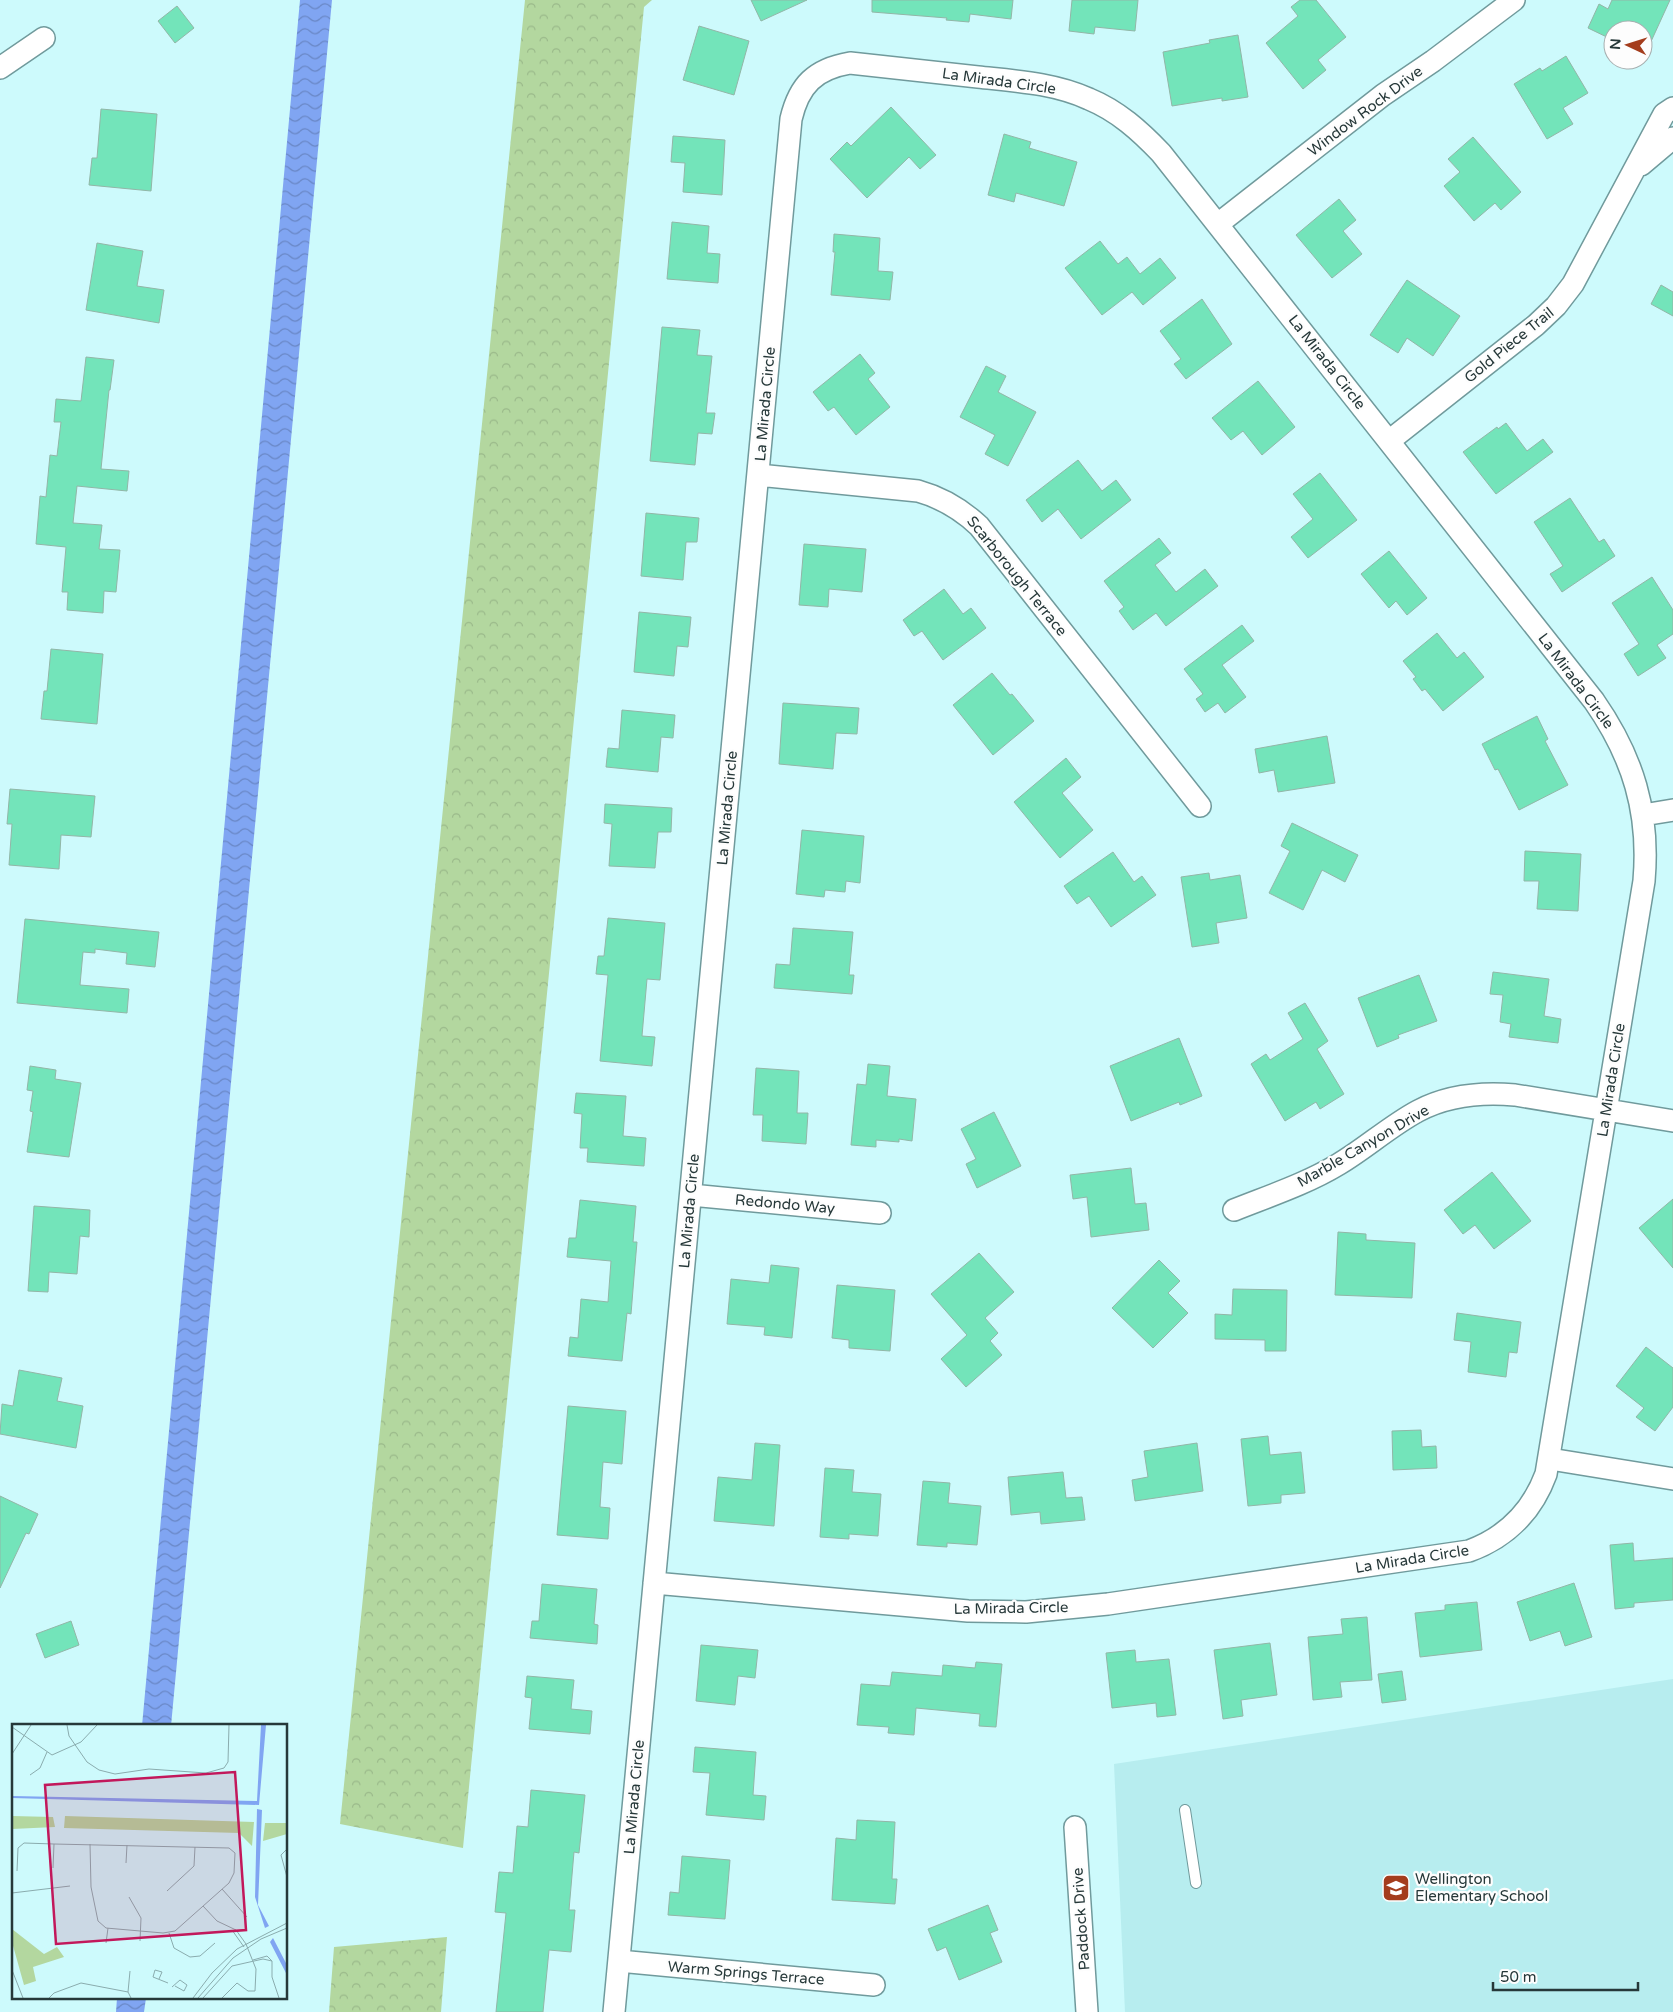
<svg xmlns="http://www.w3.org/2000/svg" width="1673" height="2012" font-family="'Varela Round',sans-serif">
<style>
.built{fill:#b7edef}
.forest{fill:url(#forest-crowns)}
.water{fill:url(#water-waves)}
.building{fill:#73e4ba;stroke:#92b6a7}
.lines{fill:none;stroke-linecap:round;stroke-linejoin:round}
.service-casing{stroke:#709a9c;stroke-width:12}
.minor-casing{stroke:#709a9c;stroke-width:24}
.service{stroke:#fff;stroke-width:10}
.minor{stroke:#fff;stroke-width:21}
.labels{text-anchor:middle;stroke-width:4.5;stroke-linejoin:round;paint-order:stroke}
.street-label{font-size:15px;fill:#263839;stroke:#fdfdfd}
.poi-label{font-size:15px;fill:#263839;stroke:#fdfdfd;text-anchor:start}
.inset-road{fill:none;stroke:#8aacae;stroke-width:1}
.view{fill:#c2185b;fill-opacity:0.15;stroke:#c2185b;stroke-width:2.5}
.inset-edge{fill:none;stroke:#263839;stroke-width:2.5}
</style>
<defs>
<pattern id="forest-crowns" width="20" height="18" patternUnits="userSpaceOnUse" patternTransform="scale(1.25)"><rect width="20" height="18" fill="#b3d79f"/><path d="M2 6a3 3 0 1 1 6 0M12 15a3 3 0 1 1 6 0" fill="none" stroke="#9ab98a"/></pattern>
<pattern id="water-waves" width="16" height="10" patternUnits="userSpaceOnUse" patternTransform="scale(1.25)"><rect width="16" height="10" fill="#80a5f2"/><path d="M0 5q4-4 8 0t8 0" fill="none" stroke="#6987c5"/></pattern>
</defs>
<rect width="100%" height="100%" fill="#cdfafc"/>
<path class="built" d="M1673,1679V2012H1125L1114,1764Z"/>
<path class="forest" d="M525,0H652L644,7L463,1848L340,1824Z
M447,1937L441,2012H329L334,1947Z"/>
<path class="water" d="M300,0H332L171,1726H142Z
M117,1998H146L144,2012H116Z"/>
<path class="building" d="M751,0H807L761,21Z
M872,0H1013L1011,19L970,14L969,22L946,20L947,18L872,12Z
M1072,0H1138L1135,31L1095,27L1094,34L1069,31Z
M1300,0H1316L1346,37L1318,60L1326,70L1303,89L1266,43L1298,16L1291,7Z
M1612,0H1670L1643,59V30H1613V40L1588,28L1599,4L1608,9Z
M177,6L194,28L175,43L158,21Z
M699,26L749,41L734,95L683,80Z
M1238,35L1248,97L1222,101V98L1172,106L1163,52L1210,43L1209,40Z
M1566,56L1588,93L1563,108L1573,124L1547,139L1514,84L1540,68L1542,71Z
M891,107L936,155L920,169L909,157L867,198L830,159L847,142L851,146Z
M101,109L157,114L151,191L89,185L92,158H97Z
M1004,134L1031,142L1029,148L1077,162L1064,206L1016,193L1014,202L988,195Z
M673,136L725,140L722,195L683,192L685,163L671,162Z
M1473,137L1521,192L1501,210L1495,203L1474,221L1444,186L1460,172L1448,159Z
M1339,199L1356,220L1343,231L1362,254L1332,278L1296,235Z
M672,222L709,226L707,253L720,254L718,283L667,279Z
M834,234L880,238L878,271L893,272L890,300L831,295L835,252H833Z
M1100,241L1118,264L1127,257L1140,274L1160,258L1176,278L1143,305L1132,292L1102,315L1065,268Z
M97,243L143,251L137,286L164,290L159,323L86,310Z
M1407,280L1460,316L1433,356L1407,338L1398,353L1370,335Z
M1661,285L1673,292V316L1651,304Z
M1202,299L1232,344L1186,379L1174,364L1181,359L1160,331Z
M662,327L700,330L697,355L712,356L706,413H715L712,434L698,433L695,465L650,461Z
M860,354L875,373L868,379L890,407L856,435L834,407L828,411L813,392Z
M86,357L114,360L110,390H109L101,469L129,471L127,491L77,486L73,523L102,525L99,549L120,550L116,592L104,591L103,613L67,610L68,592H62L66,547L36,544L40,496L46,497L50,455L57,456L61,422H54L56,399L81,401Z
M986,366L1006,376L998,392L1036,412L1008,466L985,454L995,435L960,417Z
M1258,381L1295,427L1262,455L1243,431L1231,440L1212,418Z
M1506,423L1527,451L1543,439L1553,452L1496,494L1463,452L1497,427L1498,429Z
M1078,460L1102,491L1116,480L1131,500L1081,539L1058,509L1042,522L1026,500Z
M1320,473L1357,520L1308,558L1291,537L1313,519L1293,494Z
M1570,498L1599,542L1604,539L1615,556L1562,592L1550,574L1563,566L1534,522Z
M646,513L699,518L697,542H686L683,580L641,576Z
M1159,538L1171,553L1155,565L1176,592L1205,569L1218,586L1166,626L1156,613L1133,630L1119,611L1124,607L1104,581Z
M804,544L866,549L862,592L829,589L828,607L799,605Z
M1389,551L1427,598L1407,615L1396,601L1389,608L1361,574Z
M1652,577L1673,610V634L1657,645L1666,658L1638,676L1624,654L1639,644L1612,603Z
M944,589L963,614L971,608L986,628L943,660L922,631L914,636L903,620Z
M639,612L691,617L688,647L677,646L674,676L634,672Z
M1242,625L1254,641L1222,665L1246,697L1225,713L1218,703L1205,712L1196,699L1203,694L1184,669Z
M1437,633L1457,658L1464,652L1484,677L1443,711L1425,689L1422,691L1413,679L1416,677L1403,661Z
M51,649L103,654L97,724L41,719L44,691H47Z
M992,673L1010,695L1012,694L1034,721L993,755L953,705Z
M783,703L859,708L857,734L836,733L833,769L779,764Z
M622,710L675,715L673,738L661,737L658,772L606,767L608,748L619,749Z
M1537,716L1548,739L1545,741L1568,785L1519,810L1498,769L1495,770L1482,744Z
M1327,736L1335,783L1278,792L1274,770L1259,773L1255,749Z
M1066,758L1081,777L1062,793L1093,830L1060,858L1014,802Z
M10,789L95,796L91,837L61,835L59,869L9,865L12,824H7Z
M605,804L672,808L671,832H658L655,868L609,866L612,824L604,823Z
M1292,823L1358,855L1345,882L1322,870L1303,910L1269,893L1290,851L1281,846Z
M802,830L864,836L860,883L846,881L845,892L825,890L824,897L796,894Z
M1525,851L1581,854L1578,911L1537,909L1539,881H1524Z
M1113,852L1134,882L1142,876L1156,895L1111,927L1089,896L1077,904L1064,886Z
M1209,873L1210,880L1240,875L1247,918L1216,923L1219,943L1192,947L1181,877Z
M608,918L665,923L660,980L647,979L642,1036L655,1037L652,1066L600,1061L608,975L596,974L598,956H604Z
M25,919L159,932L155,967L126,964L127,953L95,949V953L83,952L80,985L129,989L127,1013L17,1003Z
M793,928L853,932L849,975H854L852,994L774,988L776,964L790,965Z
M1493,972L1549,979L1544,1016L1561,1019L1558,1043L1509,1037L1511,1024L1500,1022L1503,995L1490,994Z
M1419,975L1437,1021L1398,1035L1399,1038L1377,1047L1358,998Z
M1305,1003L1328,1041L1317,1049L1344,1094L1320,1109L1316,1102L1285,1121L1251,1064L1266,1054L1270,1060L1303,1039L1288,1013Z
M1179,1038L1202,1096L1180,1105L1179,1102L1131,1121L1110,1066Z
M868,1064L890,1066L887,1096L916,1099L912,1141L899,1139V1142L876,1140V1147L851,1145L857,1084L866,1085Z
M30,1066L56,1070L55,1079L81,1083L69,1157L27,1152L33,1112L30,1111L33,1091L27,1090Z
M756,1068L799,1071L797,1113H808L806,1144L762,1141L763,1115H753Z
M576,1093L626,1096L623,1136L646,1138L644,1166L587,1162L588,1148H580L582,1114L574,1113Z
M994,1112L1021,1166L977,1188L966,1164L976,1159L961,1129Z
M1131,1168L1135,1204L1146,1203L1149,1230L1091,1237L1087,1197L1073,1199L1070,1175Z
M1492,1172L1531,1221L1494,1249L1475,1225L1463,1234L1444,1210Z
M1673,1199V1268L1639,1228Z
M580,1200L636,1206L633,1242H637L634,1277L631,1314L627,1313L622,1361L568,1356L570,1337L578,1338L581,1299L608,1302L611,1261L567,1257L569,1238H576Z
M34,1206L90,1210L89,1237L80,1236L77,1274L49,1272L48,1292L28,1291Z
M1338,1232L1366,1234V1240L1415,1243L1412,1298L1335,1295Z
M979,1253L1014,1292L985,1318L998,1333L990,1341L1002,1355L966,1387L941,1359L967,1335L931,1294Z
M1159,1260L1180,1281L1168,1293L1188,1313L1153,1348L1112,1308Z
M771,1265L799,1268L792,1338L764,1335L765,1327L727,1324L731,1279L769,1283Z
M837,1285L895,1290L890,1351L849,1348V1340L832,1338Z
M1233,1289L1287,1290L1286,1351H1265V1340L1215,1339V1314L1232,1315Z
M1457,1313L1521,1322L1517,1353L1509,1352L1506,1377L1468,1372L1471,1342L1454,1340Z
M1646,1347L1673,1368V1407L1655,1431L1636,1417L1644,1408L1616,1386Z
M19,1370L62,1378L57,1401L83,1406L76,1448L0,1434L2,1404L13,1406Z
M568,1406L626,1411L622,1464L603,1462L600,1507L610,1508L608,1539L557,1535Z
M1421,1430L1422,1447L1436,1446L1437,1468L1393,1470L1392,1431Z
M1268,1436L1270,1455L1301,1452L1305,1493L1281,1495V1503L1248,1506L1241,1439Z
M755,1443L780,1445L774,1526L714,1521L718,1477L752,1480Z
M1197,1443L1203,1491L1135,1501L1132,1480L1148,1477L1144,1451Z
M825,1468L854,1470L852,1492L881,1494L878,1536L849,1534V1539L820,1537Z
M1063,1472L1066,1498L1082,1497L1085,1520L1041,1524L1040,1512L1011,1515L1008,1477Z
M923,1481L950,1483L948,1503L981,1506L977,1545L947,1543V1547L917,1545Z
M0,1496L38,1514L29,1534L26,1533L0,1588Z
M1633,1543L1634,1561L1673,1558V1600L1634,1603V1607L1615,1609L1610,1545Z
M1574,1583L1592,1637L1565,1646L1560,1631L1530,1641L1517,1602Z
M542,1584L597,1589L594,1624L598,1625L597,1644L530,1638L532,1621H539Z
M1477,1602L1482,1650L1420,1657L1415,1613L1445,1610V1605Z
M1367,1617L1372,1680L1340,1682L1342,1697L1313,1700L1308,1637L1343,1634L1341,1619Z
M71,1621L79,1645L45,1658L36,1634Z
M1270,1643L1277,1695L1241,1700L1243,1716L1223,1719L1214,1650Z
M701,1645L758,1650L755,1678L738,1676L735,1705L696,1701Z
M1135,1650L1136,1662L1169,1659L1176,1715L1157,1717L1156,1703L1112,1708L1106,1653Z
M976,1662L1002,1664L996,1727L979,1726L980,1714L916,1708L914,1735L888,1733L889,1727L857,1725L861,1684L890,1686L892,1672L942,1676L943,1665L975,1668Z
M1402,1671L1406,1700L1382,1703L1378,1674Z
M527,1676L574,1680L571,1709L592,1711L590,1734L529,1729L532,1698L525,1697Z
M695,1747L756,1752L753,1795L766,1796L764,1820L706,1815L710,1773L693,1772Z
M531,1790L585,1795L579,1853L574,1852L569,1910H575L571,1952L549,1950L543,2012H496L506,1913L495,1912L499,1872L513,1873L517,1826L528,1827Z
M857,1820L895,1822L892,1879H897L895,1904L832,1900L836,1838L856,1840Z
M682,1856L730,1860L725,1919L668,1915L670,1892L679,1893Z
M988,1905L998,1930L990,1933L1002,1962L959,1980L946,1947L937,1951L928,1929Z"/>
<g class="lines">
<g class="service-casing">
<path id="service" d="M1185,1810L1196,1883"/>
</g>
<g class="minor-casing">
<path id="minor" d="M0,68L44,38
M1641,165L1673,138
M1218,224L1383,95L1433,61L1514,0
M1389,441L1536,325L1556,306L1573,284L1664,114L1673,108
M758,475L918,491C943,498 961,509 979,526L1200,806
M1643,815L1673,810
M691,1195L880,1213
M1234,1210C1269,1196 1306,1184 1339,1164C1366,1148 1390,1126 1418,1111C1448,1095 1481,1092 1515,1095L1673,1121
M1550,1459L1673,1479
M1075,1827L1087,2012
M619,1961L874,1985
M614,2012L791,119C799,85 815,69 850,63C892,68 935,72 978,77C1015,81 1054,83 1089,99C1118,111 1140,131 1161,153L1594,701C1633,757 1650,812 1644,881L1546,1474C1532,1512 1507,1537 1469,1551L1108,1604L1026,1612L968,1611L654,1583"/>
</g>
<use href="#service" class="service"/>
<use href="#minor" class="minor"/>
</g>
<defs>
<g id="school-square" transform="scale(1.4375)"><rect x="-9" y="-9" width="18" height="18" rx="4" fill="#a43d1d" stroke="#fdfdfd"/><path d="M0-5L7-2L0 1L-7-2ZM-4 1L0 2.5L4 1V4Q0 6-4 4Z" fill="#fff"/></g>
</defs>
<g fill-rule="evenodd">
<use href="#school-square" x="1396" y="1888"/>
</g>
<g class="labels">
<g class="street-label">
<text transform="translate(999 81) rotate(8)" y="5">La Mirada Circle</text>
<text transform="translate(1365 111) rotate(-37)" y="5">Window Rock Drive</text>
<text transform="translate(1509 345) rotate(-39)" y="5">Gold Piece Trail</text>
<text transform="translate(1327 362) rotate(52)" y="5">La Mirada Circle</text>
<text transform="translate(765 404) rotate(-85)" y="5">La Mirada Circle</text>
<text transform="translate(1017 576) rotate(51)" y="5">Scarborough Terrace</text>
<text transform="translate(1576 681) rotate(53)" y="5">La Mirada Circle</text>
<text transform="translate(727 808) rotate(-85)" y="5">La Mirada Circle</text>
<text transform="translate(1611 1080) rotate(-81)" y="5">La Mirada Circle</text>
<text transform="translate(1363 1146) rotate(-30)" y="5">Marble Canyon Drive</text>
<text transform="translate(785 1204) rotate(5)" y="5">Redondo Way</text>
<text transform="translate(689 1211) rotate(-85)" y="5">La Mirada Circle</text>
<text transform="translate(1412 1559) rotate(-9)" y="5">La Mirada Circle</text>
<text transform="translate(1011 1608) rotate(-1)" y="5">La Mirada Circle</text>
<text transform="translate(634 1797) rotate(-85)" y="5">La Mirada Circle</text>
<text transform="translate(1081 1919) rotate(-94)" y="5">Paddock Drive</text>
<text transform="translate(746 1973) rotate(5)" y="5">Warm Springs Terrace</text>
</g>
<g class="poi-label">
<text x="1415" y="1884">Wellington<tspan x="1415" dy="17">Elementary School</tspan></text>
</g>
</g>
<g transform="translate(12 1724)">
<rect width="275" height="275" fill="#cdfafc"/>
<path d="M0,92L41,93L43,103L0,105ZM53,92L242,98L240,122L227,109L52,104ZM253,99H275V110L251,117ZM0,205L32,230L45,223L52,233L21,243L24,257L12,261L0,218Z" fill="#b3d79f"/>
<path d="M249,1H254L247,81L0,74V72L245,77ZM245,85L250,86L246,181L257,202L253,204L243,173ZM261,214L275,241V251L258,218Z" fill="#80a5f2"/>
<path class="inset-road" d="M55,1L57,12L75,38L87,46L103,50L137,45L194,49L212,44L216,38L217,1M0,3L40,31L69,18L85,1M0,30L19,1M18,51L28,44L35,28M275,125L269,131L275,153M114,139L115,121M41,144L42,120M5,147L6,124L12,119L42,120L217,124L223,129L222,149L217,159L163,207L151,209L94,204L86,197L79,163L78,120M210,165L235,193M155,167L182,142L183,123M0,169L58,162M117,173L129,194L128,217M191,182L205,197L224,206L234,220L244,245L243,267H236L225,259L210,274M220,206L232,223M157,209L162,224L178,233L188,232L203,219M94,219L96,204M241,236L255,232L260,237V253L267,274M0,246L11,274M118,247L116,268L119,274M147,255L150,248L143,246L141,253L156,259M160,263L168,256L175,261L172,267L163,262M37,274L42,269L69,259L116,268M181,274L200,249L225,225L275,199M186,274L221,234L249,215L275,204M191,274L220,242L251,235L260,237"/>
<path class="view" d="M223,48L234,206L44,220L33,61Z"/>
<rect width="275" height="275" class="inset-edge"/>
</g>
<g transform="translate(1628 45) rotate(274)"><circle r="24" fill="#fdfdfd" stroke="#a7aeaf"/>
<path d="M0-4L9 19L0 12L-9 19Z" fill="#a43d1d"/>
<text y="-8" font-size="14" font-weight="bold" text-anchor="middle" fill="#263839">N</text>
</g>
<path d="M1493 1982v8h145v-8" fill="none" stroke="#263839" stroke-width="2.5"/>
<text x="1500" y="1982" font-size="15" fill="#263839" stroke="#fdfdfd" stroke-width="4" paint-order="stroke">50 m</text>
</svg>
